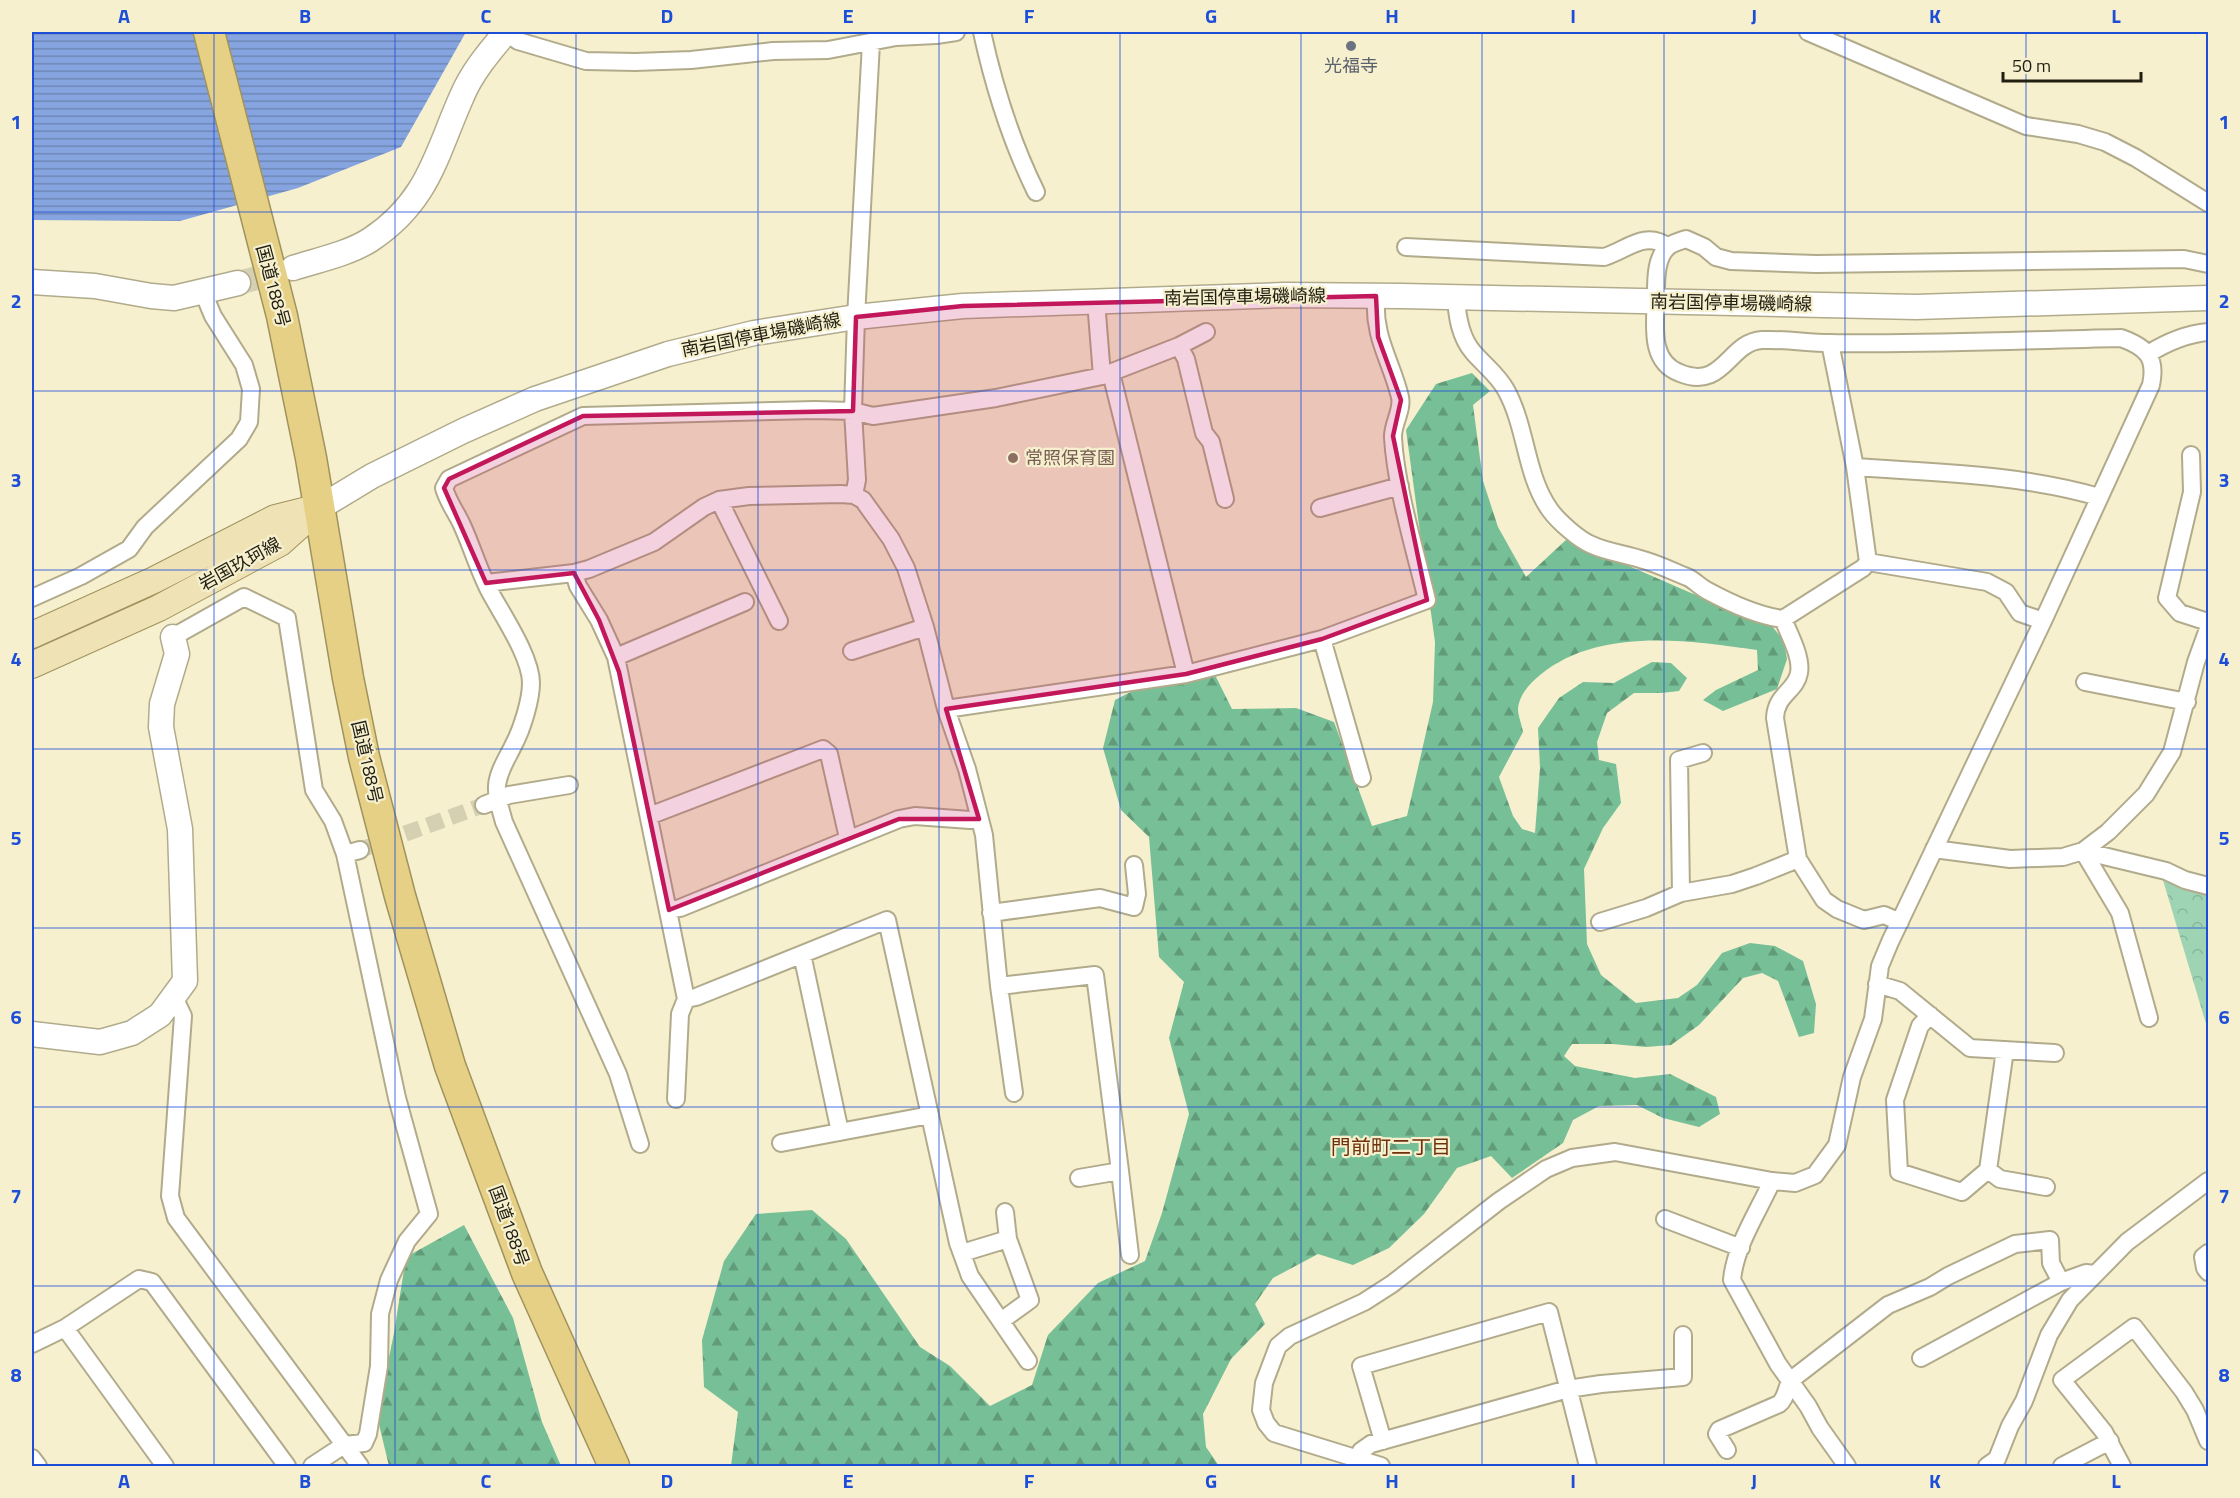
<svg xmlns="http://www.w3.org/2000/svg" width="2240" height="1498" font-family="'Titillium Web','Noto Sans JP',sans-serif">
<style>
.forest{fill:url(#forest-firs)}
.park{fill:url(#park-crowns)}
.water{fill:url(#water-rules)}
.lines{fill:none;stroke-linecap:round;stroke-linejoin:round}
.street-tunnel{stroke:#d6d0b3;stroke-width:16;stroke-dasharray:16 8;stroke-linecap:butt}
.secondary-tunnel{stroke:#d6d0b3;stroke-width:24;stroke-dasharray:24 12;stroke-linecap:butt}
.street-casing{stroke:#b1ab8c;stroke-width:20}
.secondary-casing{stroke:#b1ab8c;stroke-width:27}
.primary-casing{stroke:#a0925d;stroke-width:28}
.highway-casing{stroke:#a0925d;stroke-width:33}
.street{stroke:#fff;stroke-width:16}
.secondary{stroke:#fff;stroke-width:24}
.primary{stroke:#efe3b6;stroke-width:26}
.highway{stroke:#e5d085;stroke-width:30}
.marked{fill:#c2185b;fill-opacity:0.2;stroke:#c2185b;stroke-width:4.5;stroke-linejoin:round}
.grid{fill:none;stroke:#1d4ed8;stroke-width:1.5;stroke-opacity:0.55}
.worship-dot{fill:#6b7280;stroke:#f6f0cf;stroke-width:2}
.education-dot{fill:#8d6e63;stroke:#f6f0cf;stroke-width:2}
.labels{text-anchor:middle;stroke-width:4.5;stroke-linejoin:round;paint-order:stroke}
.worship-label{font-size:18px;fill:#5b616d;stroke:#f6f0cf}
.street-label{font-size:18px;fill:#211e12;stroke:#f6f0cf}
.education-label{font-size:18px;fill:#785e54;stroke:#f6f0cf;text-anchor:start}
.neighbourhood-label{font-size:20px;fill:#6f310c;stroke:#f6f0cf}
.neatline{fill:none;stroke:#1d4ed8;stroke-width:2}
.grid-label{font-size:20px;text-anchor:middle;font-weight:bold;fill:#1d4ed8}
</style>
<defs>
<pattern id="forest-firs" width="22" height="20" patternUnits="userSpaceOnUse" patternTransform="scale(1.5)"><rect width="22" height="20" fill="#77bf96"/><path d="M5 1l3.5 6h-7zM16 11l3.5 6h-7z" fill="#619b79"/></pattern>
<pattern id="park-crowns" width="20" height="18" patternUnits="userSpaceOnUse" patternTransform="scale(1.5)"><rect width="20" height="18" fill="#9ed4b4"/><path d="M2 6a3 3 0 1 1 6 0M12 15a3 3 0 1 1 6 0" fill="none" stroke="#88b69a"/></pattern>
<pattern id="water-rules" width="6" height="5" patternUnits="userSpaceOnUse" patternTransform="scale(1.5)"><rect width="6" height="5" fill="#86a5e0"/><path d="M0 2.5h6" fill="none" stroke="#6d86b4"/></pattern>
</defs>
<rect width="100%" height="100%" fill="#f6f0cf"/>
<path class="forest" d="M1472,373L1490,391L1473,405L1483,481L1498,527L1526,577L1567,539L1691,593L1767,620L1784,641L1787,659L1777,689L1723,711L1703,700L1716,690L1758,670L1757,650C1686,640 1599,627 1540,675C1530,683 1519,695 1518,709C1518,716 1522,725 1523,732L1499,777L1513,816L1522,829L1535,833L1540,768L1538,728L1559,698L1583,682L1614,683L1652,662L1671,663L1687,678L1679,691L1661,693H1634L1607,713L1597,742L1599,760L1616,764L1621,803L1603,828L1584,869L1587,944L1601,975L1636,1003L1678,998L1697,985L1722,953L1750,943L1775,946L1803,961L1816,1004L1814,1033L1799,1037L1778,981L1762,973L1743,978L1699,1025L1671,1045L1646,1047L1612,1044H1572L1564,1056L1575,1066L1635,1078L1670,1074L1716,1097L1720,1114L1699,1127L1663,1118L1637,1105L1599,1106L1573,1120L1563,1143L1512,1178L1491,1156L1457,1168L1424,1214L1389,1248L1353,1265L1318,1254L1273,1278L1255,1304L1265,1324L1231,1359L1203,1414L1206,1447L1219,1466H731L738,1412L704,1387L702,1340L724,1261L756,1214L812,1210L846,1239L920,1347L950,1366L990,1406L1032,1385L1048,1335L1098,1283L1145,1261L1162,1213L1189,1114L1169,1038L1184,982L1159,957L1149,837L1121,810L1103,748L1115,700L1146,684L1213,671L1232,709L1296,708L1334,722L1372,826L1407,816L1433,702L1435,642L1406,430L1436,384Z
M464,1225L513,1318L542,1422L561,1466H389L377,1416L394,1333L406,1257Z"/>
<path class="park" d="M2162,877L2208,892V1027H2207Z"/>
<path class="water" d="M32,32H466L401,147L298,188L180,221L32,220Z"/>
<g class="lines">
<path class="street-tunnel" d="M360,850L484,805"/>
<path class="secondary-tunnel" d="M238,283L288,270"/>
<g class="street-casing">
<path id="street" d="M505,32L518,41L586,61L635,62L691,60L773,51L828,50L896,37L936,35L956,32
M982,32C994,87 1011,141 1036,192
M1808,32L2026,126L2078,134L2105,142L2136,158L2208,203
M1406,247L1604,257C1627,250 1645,230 1668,247
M1456,297C1457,316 1460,337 1473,352C1484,365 1498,375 1506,390C1527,428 1525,475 1550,510C1558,521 1579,540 1592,545C1607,552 1625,554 1640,559C1656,563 1672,571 1687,577C1694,580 1699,586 1706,590C1728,602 1758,616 1783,619
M1830,343L1855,467L1868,562
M1179,346L1186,359L1204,433L1211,442L1225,499
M2148,354C2167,342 2186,334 2208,332
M1111,373L1186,674
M1102,376L1179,346L1206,332
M2191,455L2192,492L2167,598L2180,613L2208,622
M1855,467C1937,473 2020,474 2099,497
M854,495L857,480L853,411L856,317L871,43
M719,500L779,621
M1320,508L1400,486
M1868,562L1863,568L1783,619C1789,634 1802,657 1799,673C1796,691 1776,694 1775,718L1798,859L1824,900L1837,909L1864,920L1884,915L1900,922
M1868,562L1987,582L2006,592L2020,613L2043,621
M574,573L578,586L599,620L616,657L686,999L696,997L887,920L958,1243L970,1276L1028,1361
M486,583L574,573L589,569L654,542L704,507L719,500L749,496L841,494L854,495L863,500L891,539L906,568L925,627L946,709L967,769L984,835L999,986L1014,1093
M32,598L81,576L129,549L145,527L239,439L249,422L251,389L244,365L213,316L203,292
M173,637L244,597L287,618L314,790L333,821L345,854L360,850
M1322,639L1362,778
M852,651L925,627
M616,657L745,602
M2085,682L2187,702
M946,709L1186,674L1322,639L1427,600C1415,550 1396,488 1393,438C1392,425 1403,410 1400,397C1391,360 1373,338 1376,296
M484,805L509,795L569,785
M649,816L823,749L829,754L848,838
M1934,849L2010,859L2063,857L2083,851L2108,832L2146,794L2172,752L2196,662L2208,629
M1681,893L1679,760L1703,753
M669,910L680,908L899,819L915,816L970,820L979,819
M991,913L1100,898L1134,907L1137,894L1134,865
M1600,922L1646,908L1681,893L1732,884L1756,876L1798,859
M802,954L840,1132
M1877,984L1900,991L1970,1048L2055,1053
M999,986L1095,975L1120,1171
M174,997L183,1016L170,1196L176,1218L360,1466
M1930,1015L1920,1026L1895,1100L1899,1172L1962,1192L1988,1170L2005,1050
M2149,1018L2120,913L2083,851L2166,871L2185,880L2208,886
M676,1099L680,1014L686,999
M781,1143L930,1115
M640,1144L618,1074L504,822C501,810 496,798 497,786C498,771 508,757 514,744C522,729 531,700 531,683C531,657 503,616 490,592C479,571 472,547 462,525C456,512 448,502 444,488L449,479L583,416L815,410L853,411L873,416L996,398L1102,376L1096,301
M1988,1170L2000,1179L2046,1187
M1079,1178L1120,1171L1130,1255
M1772,1181C1758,1212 1735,1246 1732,1280L1778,1364L1808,1406L1820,1428L1847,1466
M1665,1219L1741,1248
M962,1253L1008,1239L1005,1212
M2208,1253L2203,1257L2205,1268L2208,1272
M1001,1321L1030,1300L1008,1239
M65,1328L165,1466
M32,1344L65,1328L139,1279L152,1282L287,1466
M1921,1358L2061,1282L2086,1273L2094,1274
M1383,1441L1361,1366L1549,1312L1588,1466
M1727,1450L1717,1434L1719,1430L1779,1404C1786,1399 1786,1388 1791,1380L1888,1305L1930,1287L1948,1276L2015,1244L2050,1240L2051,1263L2061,1282
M32,1458L38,1466
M1357,1460L1361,1451L1371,1444L1568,1389L1601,1384L1683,1377V1335
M312,1466L344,1445L364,1443L368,1434L379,1366L380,1314L389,1280L407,1241L429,1214L397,1098L345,854
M1381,1466L1274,1433L1266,1423L1261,1410L1264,1383L1278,1346L1290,1336L1364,1302L1392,1284L1499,1201L1546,1169L1572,1158L1615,1152L1772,1181L1795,1183L1815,1175L1837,1145L1852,1077L1873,1019L1880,966L1890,942L2043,621L2151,385C2157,357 2146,347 2121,338C2024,340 1927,345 1830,343C1808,343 1785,339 1762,340C1728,342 1724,391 1680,373C1647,361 1656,320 1656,293C1656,278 1656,256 1669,246C1673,243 1680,241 1686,239L1704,247L1716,257L1731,261L1816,264L2184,259L2208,264
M1987,1466L1997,1459L2010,1426L2024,1401L2049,1335L2070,1300L2127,1242L2208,1181
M2062,1466L2110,1441
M2122,1466L2104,1432L2062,1380L2134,1327L2184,1392L2195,1410L2208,1441"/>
</g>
<g class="secondary-casing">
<path id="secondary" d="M293,268C318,260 348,254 370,240C429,201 436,154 462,96C472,72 490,51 506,32
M32,282L95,286L151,296L174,298L238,283
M319,508L372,476L463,431L535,399L668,354L754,333L856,317L963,306L1284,295L1402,296L1916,307L2208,298
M32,1034L100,1042L132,1033L160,1015L185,981L180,829L161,727L162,704L177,654L173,637"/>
</g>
<g class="primary-casing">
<path id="primary" d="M32,635L154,580L275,518L315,508
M32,665L159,608L280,543L319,508"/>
</g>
<g class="highway-casing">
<path id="highway" d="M209,32L282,316L311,458L348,678L364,757L400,896L450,1066L527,1273L614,1466"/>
</g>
<use href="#street" class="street"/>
<use href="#secondary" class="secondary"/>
<use href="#primary" class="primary"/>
<use href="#highway" class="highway"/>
</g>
<path class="marked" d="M1376,296L1378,337L1401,400L1393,436L1427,600L1322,639L1186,674L946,709L979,819H899L669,910L619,672L599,620L574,573L486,583L444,488L449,479L583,416L853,411L856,317L963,306Z"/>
<path class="grid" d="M214,32V1466M395,32V1466M576,32V1466M758,32V1466M939,32V1466M1120,32V1466M1301,32V1466M1482,32V1466M1664,32V1466M1845,32V1466M2026,32V1466M32,212H2208M32,391H2208M32,570H2208M32,749H2208M32,928H2208M32,1107H2208M32,1286H2208"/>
<circle class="worship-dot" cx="1351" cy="46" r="6"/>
<circle class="education-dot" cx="1013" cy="458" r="6"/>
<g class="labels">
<g class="worship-label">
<text x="1351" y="72">光福寺</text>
</g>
<g class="street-label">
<text transform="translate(273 286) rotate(75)" y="6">国道188号</text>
<text transform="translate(1245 297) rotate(-1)" y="6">南岩国停車場磯崎線</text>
<text transform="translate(1731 303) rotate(1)" y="6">南岩国停車場磯崎線</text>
<text transform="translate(761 335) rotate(-11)" y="6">南岩国停車場磯崎線</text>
<text transform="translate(240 564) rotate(-29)" y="6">岩国玖珂線</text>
<text transform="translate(367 762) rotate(77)" y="6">国道188号</text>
<text transform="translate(509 1226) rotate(70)" y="6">国道188号</text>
</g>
<g class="education-label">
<text x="1025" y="464">常照保育園</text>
</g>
<g class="neighbourhood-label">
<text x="1391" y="1154">門前町二丁目</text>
</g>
</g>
<rect width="2240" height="1498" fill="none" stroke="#f6f0cf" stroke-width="66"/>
<path d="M2003 72v9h138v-9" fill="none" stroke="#211e12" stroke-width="3"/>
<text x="2012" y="72" font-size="18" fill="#211e12" stroke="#f6f0cf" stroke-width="4.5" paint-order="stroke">50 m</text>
<rect x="33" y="33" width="2174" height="1432" class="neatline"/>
<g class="grid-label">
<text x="124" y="23">A</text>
<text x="305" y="23">B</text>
<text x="486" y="23">C</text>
<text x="667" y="23">D</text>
<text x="848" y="23">E</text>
<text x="1029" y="23">F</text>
<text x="1211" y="23">G</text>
<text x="1392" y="23">H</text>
<text x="1573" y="23">I</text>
<text x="1754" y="23">J</text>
<text x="1935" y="23">K</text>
<text x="2116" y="23">L</text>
<text x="16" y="129">1</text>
<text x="2224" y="129">1</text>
<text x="16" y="308">2</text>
<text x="2224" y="308">2</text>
<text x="16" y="487">3</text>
<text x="2224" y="487">3</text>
<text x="16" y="666">4</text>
<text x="2224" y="666">4</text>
<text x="16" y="845">5</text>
<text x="2224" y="845">5</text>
<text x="16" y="1024">6</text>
<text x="2224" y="1024">6</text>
<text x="16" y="1203">7</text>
<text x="2224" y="1203">7</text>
<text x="16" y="1382">8</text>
<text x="2224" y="1382">8</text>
<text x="124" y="1488">A</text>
<text x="305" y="1488">B</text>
<text x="486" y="1488">C</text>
<text x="667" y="1488">D</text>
<text x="848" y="1488">E</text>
<text x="1029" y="1488">F</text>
<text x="1211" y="1488">G</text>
<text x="1392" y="1488">H</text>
<text x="1573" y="1488">I</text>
<text x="1754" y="1488">J</text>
<text x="1935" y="1488">K</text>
<text x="2116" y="1488">L</text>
</g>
</svg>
